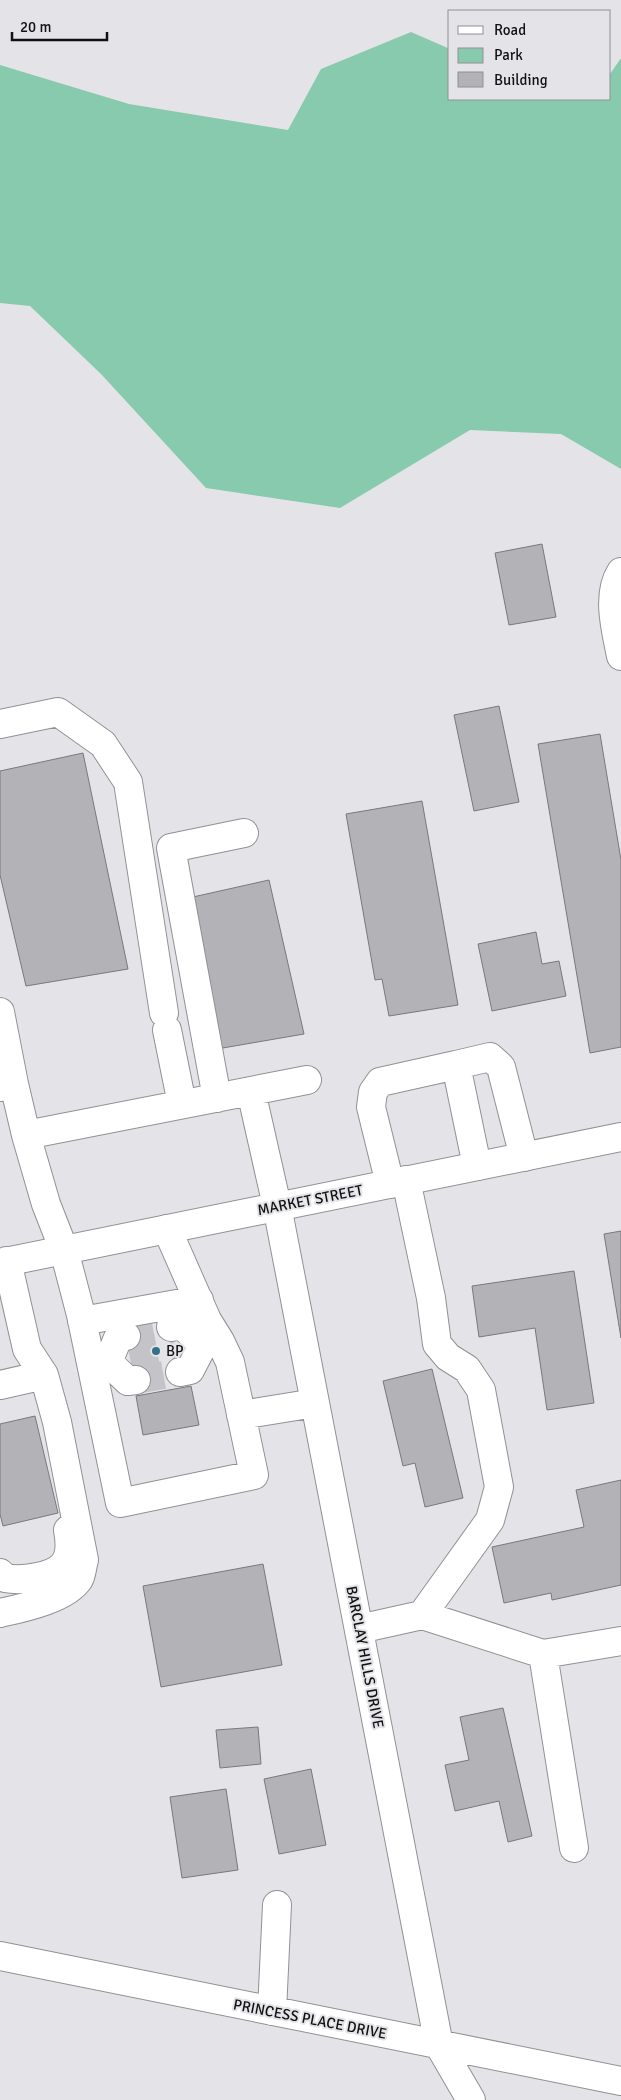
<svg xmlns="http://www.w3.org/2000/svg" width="621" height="2100" font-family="Signika,sans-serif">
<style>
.green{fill:#88caad}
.building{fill:#b3b3b7;stroke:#78797c}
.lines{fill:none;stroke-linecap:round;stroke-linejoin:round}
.minor-tunnel{stroke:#c4c4c8;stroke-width:28;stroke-dasharray:28 14;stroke-linecap:butt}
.minor-casing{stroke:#909195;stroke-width:30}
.major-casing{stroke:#909195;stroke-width:30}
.minor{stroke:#fff;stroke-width:28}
.major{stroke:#fff;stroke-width:28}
.poi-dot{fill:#347187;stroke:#e4e4e8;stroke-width:2}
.labels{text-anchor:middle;stroke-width:4;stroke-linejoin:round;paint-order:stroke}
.street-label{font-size:15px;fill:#111112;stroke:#e4e4e8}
.poi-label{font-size:15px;fill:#111112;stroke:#e4e4e8;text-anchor:start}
</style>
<rect width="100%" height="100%" fill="#e4e4e8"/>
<path class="green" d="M411,32L450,49V99H610V74L621,58V469L561,434L470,430L340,508L206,488L101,374L30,306L0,303V65L129,104L288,130L321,69Z"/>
<path class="building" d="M542,544L556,617L509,625L495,553Z
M499,706L519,802L474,811L454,715Z
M600,734L621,860V1047L590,1053L538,744Z
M83,753L128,969L26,986L0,875V771Z
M422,801L458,1005L389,1016L382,979L375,980L346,814Z
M269,880L304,1034L217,1049L184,899Z
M536,932L542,964L559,961L566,996L492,1011L478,944Z
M621,1231V1338L604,1234Z
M574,1271L594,1403L547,1410L535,1328L479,1337L472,1286Z
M432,1369L463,1498L425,1507L415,1463L403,1466L383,1381Z
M191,1386L199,1425L143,1435L136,1396Z
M35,1416L58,1513L3,1526L0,1514V1424Z
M621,1480V1585L552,1600L551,1593L504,1603L492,1547L584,1527L576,1490Z
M263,1564L282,1665L161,1687L143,1586Z
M503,1708L532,1836L508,1842L499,1801L455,1811L445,1765L469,1760L460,1717Z
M258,1727L261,1764L220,1768L216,1730Z
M311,1769L326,1845L279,1854L264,1779Z
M226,1789L238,1870L182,1878L170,1797Z"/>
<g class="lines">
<path class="minor-tunnel" d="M126,1336L171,1327
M130,1358L175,1350
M136,1380L180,1372"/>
<g class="minor-casing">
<path id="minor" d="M621,572C606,595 616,631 621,656
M0,724L58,712L103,744L128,782L164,1013
M0,1012L14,1084
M167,1030L182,1104
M0,1087L14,1084L26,1135L46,1204L64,1250L81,1315L120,1503L254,1475L230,1362L220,1341L207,1320L167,1229
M251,1091L277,1206L439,2045L471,2100
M217,1098L171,848L244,833
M26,1135L307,1080
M477,1166L456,1065L490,1057L501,1067L524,1157
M390,1184L371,1107L373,1092L380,1082L456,1065
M82,1321L199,1300
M171,1327L182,1325L203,1345L190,1370L180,1372
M126,1336L118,1338L108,1362L128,1381L136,1380
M0,1385L44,1375
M241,1415L315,1403
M0,1573L5,1578C20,1581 53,1578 64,1564C71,1555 70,1541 68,1530
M0,1613C22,1608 66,1599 79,1579C82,1574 82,1566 84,1560L57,1422L44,1375L27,1349L7,1261
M422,1615L543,1654L621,1641
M359,1629L422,1615L490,1520L499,1487L481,1390L467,1369L448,1357L437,1344L431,1298L406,1180
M543,1654L574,1848
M0,1956L621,2081
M272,2011L277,1905"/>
</g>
<g class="major-casing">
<path id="major" d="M0,1263L621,1137"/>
</g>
<use href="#minor" class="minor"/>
<use href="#major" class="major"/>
</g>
<circle class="poi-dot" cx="156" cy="1351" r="5"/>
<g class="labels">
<g class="street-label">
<text transform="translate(310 1200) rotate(-11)" y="5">MARKET STREET</text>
<text transform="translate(365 1657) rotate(79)" y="5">BARCLAY HILLS DRIVE</text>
<text transform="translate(310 2019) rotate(11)" y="5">PRINCESS PLACE DRIVE</text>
</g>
<g class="poi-label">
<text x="166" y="1356">BP</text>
</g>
</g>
<rect x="448" y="10" width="162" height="90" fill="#e4e4e8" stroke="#909092"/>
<rect x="458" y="26" width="25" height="8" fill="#ffffff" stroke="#909092"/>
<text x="494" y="35" font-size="15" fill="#111112">Road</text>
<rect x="458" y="48" width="25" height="15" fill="#88caad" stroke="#909092"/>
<text x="494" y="60" font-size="15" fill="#111112">Park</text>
<rect x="458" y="72" width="25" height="15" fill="#b3b3b7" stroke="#909092"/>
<text x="494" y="85" font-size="15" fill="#111112">Building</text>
<path d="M12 32v8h95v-8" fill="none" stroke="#111112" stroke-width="2.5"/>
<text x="20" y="32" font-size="15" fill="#111112" stroke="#e4e4e8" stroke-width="4" paint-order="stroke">20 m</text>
</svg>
